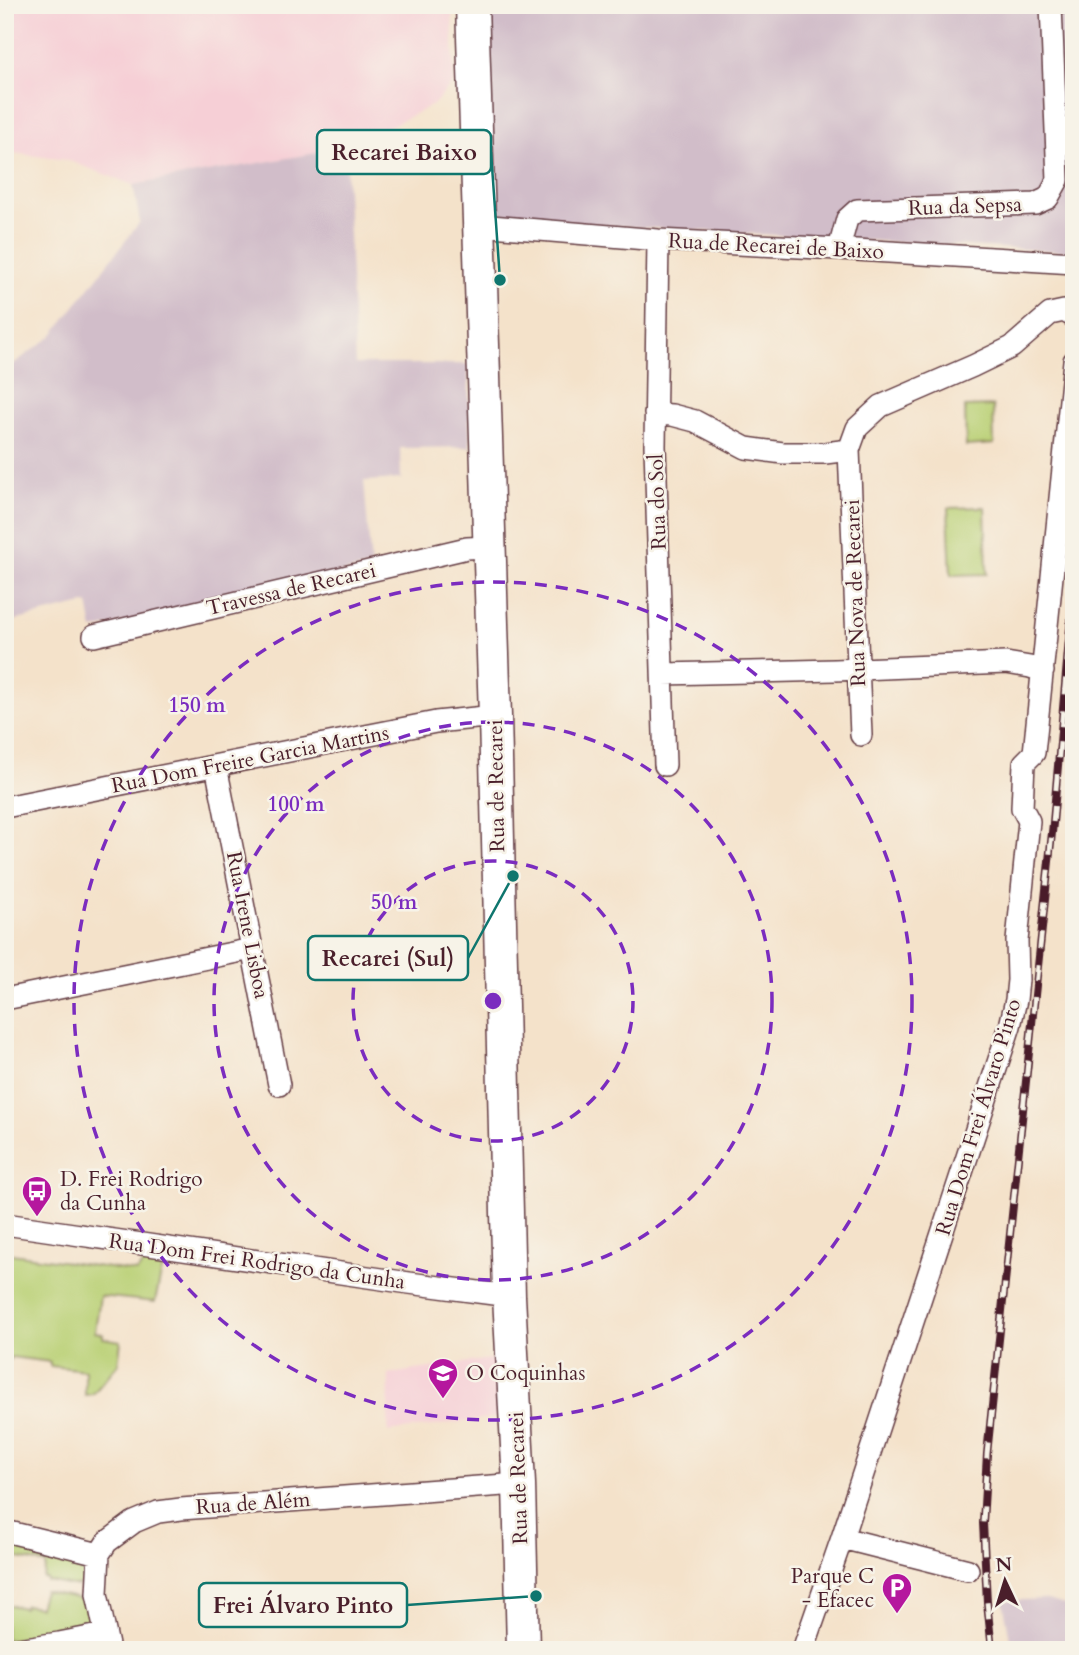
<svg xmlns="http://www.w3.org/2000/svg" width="1079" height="1655" font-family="Cardo,serif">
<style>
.built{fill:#f6cfd6}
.industrial{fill:#d1bdc9}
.green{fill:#b9d074;stroke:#827850;stroke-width:2}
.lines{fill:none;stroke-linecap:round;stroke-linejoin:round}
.street-casing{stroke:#643c43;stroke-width:24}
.secondary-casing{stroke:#643c43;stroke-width:35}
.street{stroke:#fff;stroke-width:21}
.secondary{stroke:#fff;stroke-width:32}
.rail-casing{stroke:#4a1f2b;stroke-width:8}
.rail{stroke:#f7f3e8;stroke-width:5;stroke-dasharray:16;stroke-linecap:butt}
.ring{fill:none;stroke:#7b2cbf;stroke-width:3.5;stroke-dasharray:12 9}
.labels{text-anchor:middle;stroke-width:5;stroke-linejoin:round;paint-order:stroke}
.street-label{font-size:21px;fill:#4a1f2b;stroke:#f7f3e8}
.poi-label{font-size:21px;fill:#4a1f2b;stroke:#f7f3e8;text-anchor:start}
.centre{fill:#7b2cbf;stroke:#f7f3e8;stroke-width:3.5}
.ring-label{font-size:21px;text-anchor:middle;font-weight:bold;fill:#7b2cbf;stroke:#f7f3e8;stroke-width:5;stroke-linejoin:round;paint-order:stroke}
.leader{fill:none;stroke:#0f766e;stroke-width:2.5}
.callout-dot{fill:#0f766e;stroke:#f7f3e8;stroke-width:2.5}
.callout{fill:#f7f3e8;stroke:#0f766e;stroke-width:2.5}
.callout-label{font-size:23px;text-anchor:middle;font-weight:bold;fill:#4a1f2b}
</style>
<rect width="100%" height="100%" fill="#f7f3e8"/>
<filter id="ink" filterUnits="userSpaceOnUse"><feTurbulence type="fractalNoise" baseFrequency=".0143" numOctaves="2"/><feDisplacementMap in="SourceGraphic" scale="14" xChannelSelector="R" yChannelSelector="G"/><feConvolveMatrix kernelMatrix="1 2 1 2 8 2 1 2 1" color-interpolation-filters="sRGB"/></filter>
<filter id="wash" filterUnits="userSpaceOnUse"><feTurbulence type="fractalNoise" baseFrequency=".00686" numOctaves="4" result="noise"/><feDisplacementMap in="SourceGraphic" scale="28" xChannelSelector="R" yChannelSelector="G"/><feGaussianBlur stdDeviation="1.57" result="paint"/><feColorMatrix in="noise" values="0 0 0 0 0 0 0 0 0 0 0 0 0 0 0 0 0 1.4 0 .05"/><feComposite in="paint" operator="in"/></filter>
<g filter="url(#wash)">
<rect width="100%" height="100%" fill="#f4e2ca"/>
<path class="built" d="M5,5H452L454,82L433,105L345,148L133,185L67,160L5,152Z
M497,1358L498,1417L388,1432L389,1374Z"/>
<path class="industrial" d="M487,5H1074V252L494,219Z
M345,148L355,364H468L470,447L400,448L401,479L364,481L371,566L93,630L88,603L5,623V370L52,336L140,222L133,185Z
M1043,1599L1074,1607V1650H1012L1003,1601Z"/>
<path class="green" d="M993,406L994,444L966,446L965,407Z
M985,507L987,574L951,575L948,508Z
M5,1253L137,1272L149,1255L155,1256L162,1261V1270L155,1302L100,1296L95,1332L103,1334V1338L121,1341L118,1364L93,1394L85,1395V1370L50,1366V1362L11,1357L9,1360L5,1359Z
M5,1542C23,1546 69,1556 81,1569C85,1574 85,1579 86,1585L72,1586L47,1581V1579L43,1578L46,1564L5,1555Z
M44,1591L86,1600C87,1610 91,1622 82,1630L5,1640V1604L24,1608L25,1605L39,1607Z"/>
</g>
<g filter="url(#ink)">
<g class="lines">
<g class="street-casing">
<path id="street" d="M479,225L658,240L839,249L1074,263
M658,240L655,446L665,765
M839,249L847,219L857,210L1035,204L1048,198L1058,180L1051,5
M655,414L672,415L695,421L746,448L783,453H825L849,450
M94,636L467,548L488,547
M663,674L835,670L1006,663L1030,667L1043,671
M861,735L849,450L857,428L881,406L973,366L1012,347L1050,314L1064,311L1074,317
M216,766L279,1085
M5,807L436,722L495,716
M5,999L252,949
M5,1224L409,1283L509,1296
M5,1531L99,1554
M842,1538L968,1570
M11,1650L59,1643L105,1634
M109,1650L97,1594L99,1554L107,1542L134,1522L158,1512L181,1509L519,1484
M803,1650L842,1538L1010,1026L1016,1000L1018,980L1017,941L1029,821L1022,808L1024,763L1034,753L1074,361"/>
</g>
<g class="secondary-casing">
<path id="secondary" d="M472,5L495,716L509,1296L519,1484L523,1650"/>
</g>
<use href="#street" class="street"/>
<use href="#secondary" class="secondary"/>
<g class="rail-casing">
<path id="rail" d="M992,1650L987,1602L983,1523L987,1454L1053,823L1074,582"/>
</g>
<use href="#rail" class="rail"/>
</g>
</g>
<g class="ring">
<circle cx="493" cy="1001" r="140"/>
<circle cx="493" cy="1001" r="279"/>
<circle cx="493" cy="1001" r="419"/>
</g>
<defs>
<g id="bus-pin" transform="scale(1.575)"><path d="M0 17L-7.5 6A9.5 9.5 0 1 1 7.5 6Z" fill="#b5179e" stroke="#f7f3e8"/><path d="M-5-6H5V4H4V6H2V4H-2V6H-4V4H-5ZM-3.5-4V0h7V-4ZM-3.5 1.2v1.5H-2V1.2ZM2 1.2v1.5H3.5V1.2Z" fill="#fff"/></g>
<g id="school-pin" transform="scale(1.575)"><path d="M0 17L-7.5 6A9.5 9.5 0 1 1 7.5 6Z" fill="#b5179e" stroke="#f7f3e8"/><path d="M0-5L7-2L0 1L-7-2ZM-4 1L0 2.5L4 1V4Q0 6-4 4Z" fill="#fff"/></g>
<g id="parking-pin" transform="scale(1.575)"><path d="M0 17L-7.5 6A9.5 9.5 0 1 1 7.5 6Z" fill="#b5179e" stroke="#f7f3e8"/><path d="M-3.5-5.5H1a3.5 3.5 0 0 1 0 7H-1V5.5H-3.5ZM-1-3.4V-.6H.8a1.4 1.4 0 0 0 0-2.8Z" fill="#fff"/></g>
</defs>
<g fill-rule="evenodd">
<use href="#bus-pin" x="37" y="1191"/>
<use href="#school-pin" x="443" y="1373"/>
<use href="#parking-pin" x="897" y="1588"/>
</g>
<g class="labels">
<g class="street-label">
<text transform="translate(965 206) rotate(-2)" y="7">Rua da Sepsa</text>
<text transform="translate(776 246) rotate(3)" y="7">Rua de Recarei de Baixo</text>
<text transform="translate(657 502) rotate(-92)" y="7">Rua do Sol</text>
<text transform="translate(291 589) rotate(-13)" y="7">Travessa de Recarei</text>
<text transform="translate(855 593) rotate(-92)" y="7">Rua Nova de Recarei</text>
<text transform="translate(250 759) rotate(-11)" y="7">Rua Dom Freire Garcia Martins</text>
<text transform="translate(496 786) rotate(-91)" y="7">Rua de Recarei</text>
<text transform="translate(248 925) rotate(79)" y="7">Rua Irene Lisboa</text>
<text transform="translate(978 1117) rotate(-73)" y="7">Rua Dom Frei Álvaro Pinto</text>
<text transform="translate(257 1261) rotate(8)" y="7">Rua Dom Frei Rodrigo da Cunha</text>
<text transform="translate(518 1478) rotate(-92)" y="7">Rua de Recarei</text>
<text transform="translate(253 1503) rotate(-4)" y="7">Rua de Além</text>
</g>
<g class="poi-label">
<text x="60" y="1186">D. Frei Rodrigo<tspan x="60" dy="24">da Cunha</tspan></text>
<text x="466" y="1380">O Coquinhas</text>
<text x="874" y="1583" text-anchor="end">Parque C<tspan x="874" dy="24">- Efacec</tspan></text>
</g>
</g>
<circle cx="493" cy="1001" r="10" class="centre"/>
<g class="ring-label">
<text x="197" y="712">150 m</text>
<text x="296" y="811">100 m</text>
<text x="394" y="909">50 m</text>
</g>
<path class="leader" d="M500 280L491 152M513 876L468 958M536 1596L407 1605"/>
<g class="callout-dot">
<circle cx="500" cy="280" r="7"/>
<circle cx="513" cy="876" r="7"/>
<circle cx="536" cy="1596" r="7"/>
</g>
<g class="callout">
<rect x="317" y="130" width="174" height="44" rx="7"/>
<rect x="308" y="936" width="160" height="44" rx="7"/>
<rect x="199" y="1583" width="208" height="44" rx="7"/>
</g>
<g class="callout-label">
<text x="404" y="160">Recarei Baixo</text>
<text x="388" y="966">Recarei (Sul)</text>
<text x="303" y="1613">Frei Álvaro Pinto</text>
</g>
<rect width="1079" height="1655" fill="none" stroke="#f7f3e8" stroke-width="28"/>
<g transform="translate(1005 1581) rotate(356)" stroke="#f7f3e8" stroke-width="5" paint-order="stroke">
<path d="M0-5L12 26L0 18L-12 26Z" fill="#4a1f2b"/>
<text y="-10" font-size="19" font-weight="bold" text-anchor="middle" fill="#4a1f2b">N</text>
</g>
</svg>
